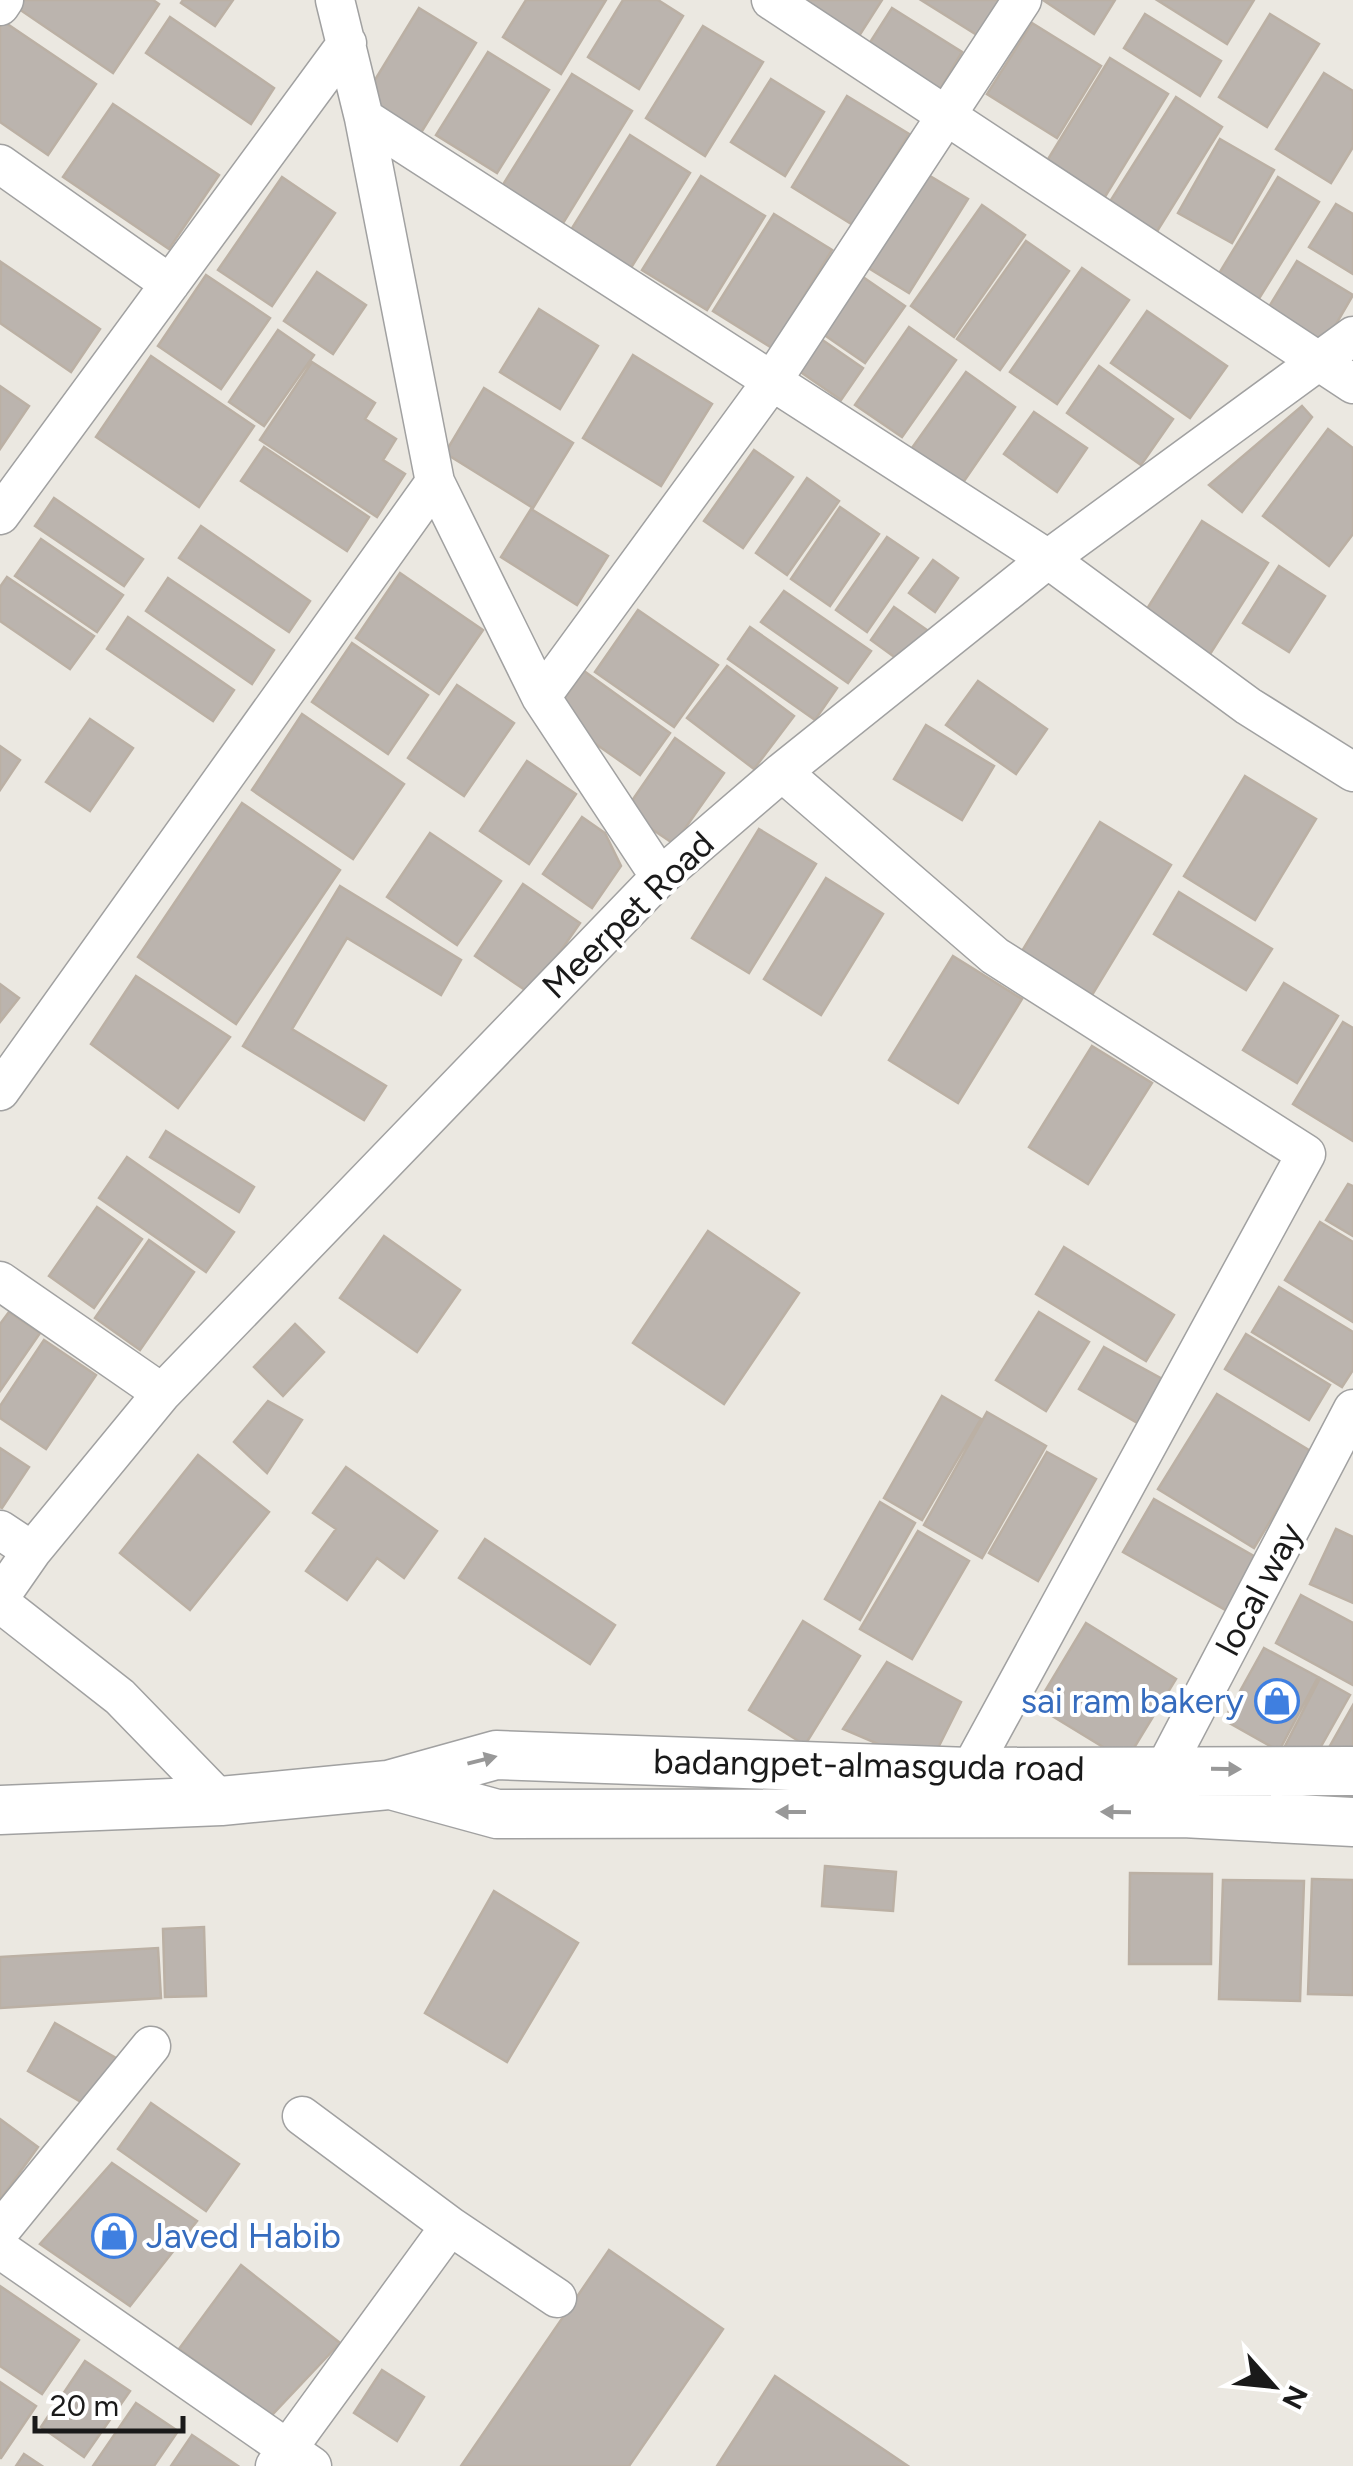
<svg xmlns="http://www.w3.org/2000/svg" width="1353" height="2466" font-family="Figtree,sans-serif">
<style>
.building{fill:#bbb4ae;stroke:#bbb0a4;stroke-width:2.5}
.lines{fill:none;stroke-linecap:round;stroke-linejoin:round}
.minor-casing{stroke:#a1a1a1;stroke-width:41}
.tertiary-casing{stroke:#a1a1a1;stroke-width:51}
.minor{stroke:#fff;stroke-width:38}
.tertiary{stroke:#fff;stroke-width:48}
.oneway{fill:#989898}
.labels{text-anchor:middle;stroke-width:8;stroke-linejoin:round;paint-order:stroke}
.street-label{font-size:35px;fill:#1a1a1a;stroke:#fff}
.shop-label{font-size:35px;fill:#366cbe;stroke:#fff;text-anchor:end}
</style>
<rect width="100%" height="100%" fill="#ebe8e1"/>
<path class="building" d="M16,0H153L159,4L113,73L13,5Z
M183,0H233L215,26L181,3Z
M526,0H606L561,74L503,37Z
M623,0H658L683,16L639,89L588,57Z
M806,0H882L850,50L796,17Z
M921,0H999L977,35Z
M1043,0H1115L1094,34Z
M1157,0H1254L1227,44Z
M419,8L476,43L419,136L362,101Z
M892,8L962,52L939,91L867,47Z
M1145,14L1221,61L1200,96L1124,48Z
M1270,14L1319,44L1267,127L1219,97Z
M170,17L274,88L251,124L146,53Z
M0,19L96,84L48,155L0,122Z
M1032,23L1101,66L1057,138L987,94Z
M703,26L763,62L705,156L646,118Z
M488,52L549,90L497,173L436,135Z
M1110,58L1168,94L1103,200L1045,164Z
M1324,73L1353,91V147L1331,183L1276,149Z
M572,74L632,111L560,228L499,191Z
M771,79L824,112L785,176L731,142Z
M847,96L909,134L853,225L792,187Z
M1176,97L1222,127L1156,233L1109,203Z
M113,104L219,175L169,249L63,177Z
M630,135L690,173L629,271L569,233Z
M1220,139L1274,170L1232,243L1178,213Z
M925,173L968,199L909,293L867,267Z
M701,176L765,216L707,310L642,270Z
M282,177L335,213L272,306L218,270Z
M1278,177L1319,202L1255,305L1215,280Z
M1336,204L1353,214V274L1309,247Z
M982,205L1025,235L954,337L911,306Z
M774,214L832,250L772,348L713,311Z
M1026,241L1069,271L1000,370L957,339Z
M1297,261L1353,295L1321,350L1264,315Z
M1,262L100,329L71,372L0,323Z
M1082,268L1129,300L1057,404L1010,372Z
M317,272L366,305L333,354L284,321Z
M206,275L270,318L221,389L158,346Z
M860,275L905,306L865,363L820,332Z
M539,309L598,346L560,409L500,372Z
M1147,311L1227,366L1190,418L1111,363Z
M909,327L956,360L902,437L855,405Z
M278,330L314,355L264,426L229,402Z
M821,339L863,368L841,400L799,371Z
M633,355L712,404L661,486L583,438Z
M151,356L254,426L199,507L96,437Z
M312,362L375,403L365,419L396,439L383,460L405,474L377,517L260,440Z
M1099,366L1173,419L1141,465L1067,413Z
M966,372L1015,407L962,484L912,448Z
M0,386L29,406L0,449Z
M484,388L573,443L533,508L445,453Z
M1302,406L1312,417L1242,512L1209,485Z
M1034,412L1087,448L1057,492L1004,454Z
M1328,429L1353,448V534L1329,566L1263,516Z
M264,447L369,517L347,551L241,481Z
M754,450L793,477L743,548L704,521Z
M807,478L839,501L787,575L756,553Z
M54,498L143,559L124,586L35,526Z
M840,507L879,534L830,606L791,579Z
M531,509L608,556L577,605L501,557Z
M1202,521L1268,563L1205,662L1140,620Z
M201,526L310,601L289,632L179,558Z
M887,537L918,558L867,632L836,610Z
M41,539L123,595L97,632L15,576Z
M933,560L958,578L935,612L909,593Z
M1279,566L1325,596L1289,652L1243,623Z
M400,573L483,630L439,694L356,638Z
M7,577L94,636L70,669L0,621V587Z
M168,578L274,650L252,684L146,611Z
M784,591L871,651L848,683L761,622Z
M894,607L927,630L904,664L871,640Z
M638,610L718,665L674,727L595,672Z
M128,617L234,690L213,721L107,649Z
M750,627L837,688L815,720L728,659Z
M352,643L428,695L388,754L312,702Z
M727,666L794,716L754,769L687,718Z
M584,671L670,733L640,775L553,714Z
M978,681L1047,729L1016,774L946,725Z
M457,685L514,723L464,796L408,758Z
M302,714L404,784L353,859L252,790Z
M90,719L133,748L90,811L46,782Z
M926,725L994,766L962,820L894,779Z
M675,738L724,773L674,844L625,811Z
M0,746L20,760L0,790Z
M527,761L576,794L529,864L480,831Z
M1245,776L1316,819L1255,920L1184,876Z
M242,803L340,870L236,1024L138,957Z
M582,817L605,833L621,866L592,908L543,874Z
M1100,822L1171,865L1092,995L1022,951Z
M759,829L816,864L749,973L692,938Z
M430,833L501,881L457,945L387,897Z
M826,878L883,914L821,1015L764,979Z
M523,884L580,923L531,994L475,956Z
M340,886L461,960L441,995L347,938L292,1029L386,1086L364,1120L243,1046Z
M1179,892L1272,949L1246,990L1154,934Z
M953,956L1022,999L958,1103L889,1060Z
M136,976L230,1037L178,1108L91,1044Z
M1284,983L1338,1016L1297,1083L1243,1050Z
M0,984L19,998L0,1022Z
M1343,1022L1353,1028V1141L1293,1104Z
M1092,1046L1152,1083L1088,1184L1029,1147Z
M166,1131L254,1187L239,1212L150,1157Z
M127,1157L234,1232L206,1272L99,1198Z
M1348,1184L1353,1186V1236L1326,1220Z
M97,1207L142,1239L94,1308L49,1276Z
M1320,1222L1353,1242V1322L1285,1280Z
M708,1231L799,1293L724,1404L633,1343Z
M384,1236L460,1290L417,1352L340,1298Z
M149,1240L194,1272L140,1350L95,1318Z
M1064,1247L1174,1315L1146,1361L1036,1294Z
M1279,1287L1353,1332V1370L1342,1387L1252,1332Z
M9,1312L40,1333L0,1391V1324Z
M1039,1312L1089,1342L1046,1411L996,1380Z
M295,1324L324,1352L283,1396L254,1367Z
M1246,1334L1330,1385L1309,1420L1225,1369Z
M44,1340L96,1375L46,1449L0,1418V1406Z
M1104,1347L1166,1381L1141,1425L1079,1389Z
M1217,1394L1312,1452L1254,1548L1158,1489Z
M942,1396L981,1419L922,1520L884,1498Z
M268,1401L302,1420L267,1473L234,1442Z
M987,1412L1046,1446L982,1558L924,1525Z
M0,1448L29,1467L2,1508L0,1507Z
M1047,1452L1096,1479L1038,1581L989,1553Z
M198,1455L269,1512L190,1610L120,1553Z
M346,1467L437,1531L404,1578L377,1558L347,1600L306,1571L336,1529L313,1513Z
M1154,1499L1259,1559L1229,1612L1123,1552Z
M880,1502L915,1523L860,1620L825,1599Z
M1336,1529L1353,1537V1603L1310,1584Z
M918,1531L969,1561L912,1659L860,1629Z
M485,1539L615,1625L590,1664L459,1578Z
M1301,1595L1353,1623V1685L1276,1643Z
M803,1621L860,1656L805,1745L749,1710Z
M1086,1623L1176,1679L1126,1761L1036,1706Z
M1264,1648L1318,1677L1279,1751L1224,1720Z
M887,1662L961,1702L929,1766L843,1729Z
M1320,1678L1350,1695L1311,1764L1283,1750Z
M1353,1705V1764L1326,1753Z
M825,1866L896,1872L893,1911L822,1906Z
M1130,1873L1212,1874L1211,1964H1129Z
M1312,1879L1353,1880V1995L1308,1994Z
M1223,1880L1304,1881L1300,2001L1219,1999Z
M494,1891L578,1943L507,2062L425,2013Z
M204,1927L206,1996L165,1997L163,1929Z
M158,1948L161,1998L0,2008V1957Z
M55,2023L116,2058L88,2106L28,2071Z
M151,2103L239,2164L206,2211L118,2149Z
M0,2119L38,2147L0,2200Z
M112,2163L197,2221L130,2306L40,2244Z
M609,2250L723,2329L629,2466H461Z
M241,2265L340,2343L271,2416L179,2349Z
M0,2286L79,2340L42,2394L0,2366Z
M85,2361L130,2391L84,2457L41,2427Z
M382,2370L424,2397L397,2441L354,2413Z
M775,2376L908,2466H717Z
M0,2382L36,2406L1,2458H0Z
M136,2403L178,2431L154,2466H93Z
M192,2435L238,2466H171Z
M24,2454L42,2466H16Z"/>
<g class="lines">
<g class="minor-casing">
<path id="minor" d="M335,0L364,118L435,482
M771,0L1353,384
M0,6L4,0
M364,118L1048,559L1248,706L1353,772
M0,164L170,284
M0,515L347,43
M541,697L772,381L1022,0
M782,772L995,956L1306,1154L969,1772
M0,1091L435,482L541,697L660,877
M0,1281L162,1393
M0,1530L32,1551
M0,1597L32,1551L162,1393L660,877L782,772L1048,559L1353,336
M0,1603L120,1697L221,1801
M1165,1768L1353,1409
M302,2116L450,2226
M0,2231L151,2046
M0,2249L312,2466
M275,2466L450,2226L557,2298"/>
</g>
<g class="tertiary-casing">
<path id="tertiary" d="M391,1785L497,1814L1183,1813L1353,1822
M0,1810L221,1801L388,1785L496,1755L969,1772L1353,1771"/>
</g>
<use href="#minor" class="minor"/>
<use href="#tertiary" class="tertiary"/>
</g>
<defs><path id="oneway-solid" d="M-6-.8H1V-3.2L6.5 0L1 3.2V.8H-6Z" transform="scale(2.5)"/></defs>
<g class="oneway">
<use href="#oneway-solid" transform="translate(482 1760) rotate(-14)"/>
<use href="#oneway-solid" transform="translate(1226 1769) rotate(1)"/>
<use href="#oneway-solid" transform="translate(791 1812) rotate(180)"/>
<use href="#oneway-solid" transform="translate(1116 1812) rotate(-179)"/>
</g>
<defs>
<g id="shop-ring" transform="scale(2.25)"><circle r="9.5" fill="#fff" stroke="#3f7fe0" stroke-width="1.5"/><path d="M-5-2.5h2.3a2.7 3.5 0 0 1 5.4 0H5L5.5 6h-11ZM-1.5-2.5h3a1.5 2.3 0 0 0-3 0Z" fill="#3f7fe0"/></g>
</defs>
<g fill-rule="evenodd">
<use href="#shop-ring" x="1277" y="1701"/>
<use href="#shop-ring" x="114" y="2236"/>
</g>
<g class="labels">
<g class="street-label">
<text transform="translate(628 915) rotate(-44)" y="12">Meerpet Road</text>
<text transform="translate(1259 1589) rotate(-62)" y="12">local way</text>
<text transform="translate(869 1765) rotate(1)" y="12">badangpet-almasguda road</text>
</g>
<g class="shop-label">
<text x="1244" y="1713">sai ram bakery</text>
<text x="146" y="2248" text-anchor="start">Javed Habib</text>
</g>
</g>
<g transform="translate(1273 2386) rotate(117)" stroke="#ffffff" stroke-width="8" paint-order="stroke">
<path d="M0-8L18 38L0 25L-18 38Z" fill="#1a1a1a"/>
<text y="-15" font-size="28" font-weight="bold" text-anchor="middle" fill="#1a1a1a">N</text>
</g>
<path d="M35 2416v15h148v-15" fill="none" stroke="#1a1a1a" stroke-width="5"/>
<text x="50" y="2416" font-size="30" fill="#1a1a1a" stroke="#ffffff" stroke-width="8" paint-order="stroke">20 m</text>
</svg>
